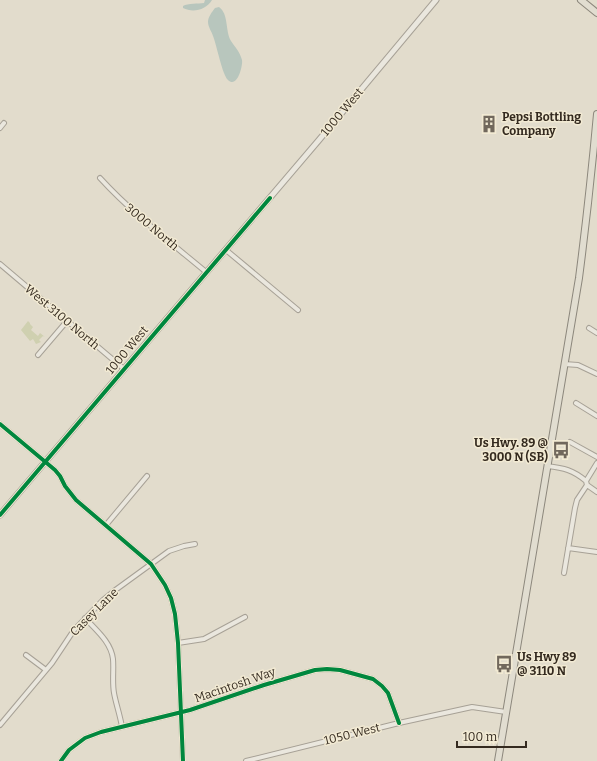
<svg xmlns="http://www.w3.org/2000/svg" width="597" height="761" font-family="Bitter,serif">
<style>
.green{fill:#cfd0b0}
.water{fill:#b8c6bd}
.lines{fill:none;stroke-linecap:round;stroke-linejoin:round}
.minor-casing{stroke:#a7a196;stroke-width:6}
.tertiary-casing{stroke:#a7a196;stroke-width:7}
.primary-casing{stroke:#8c877c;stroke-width:8}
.minor{stroke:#eae7de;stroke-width:4}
.tertiary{stroke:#eae7de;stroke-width:5}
.primary{stroke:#e1ddd0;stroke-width:6}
.cycleway-casing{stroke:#f2ead3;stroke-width:6}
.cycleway{stroke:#00873e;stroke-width:4}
.labels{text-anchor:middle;stroke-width:3;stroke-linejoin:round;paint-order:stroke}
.street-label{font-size:12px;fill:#342a1f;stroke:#f2ead3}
.poi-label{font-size:12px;font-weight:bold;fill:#342a1f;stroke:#f2ead3;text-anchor:start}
</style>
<rect width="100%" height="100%" fill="#e2dccc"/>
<path class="green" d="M28,321L30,323V324L33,327L31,330L38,336L40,333L45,337L43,336L39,340L41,342L36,344L33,339L30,341L21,330Z"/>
<path class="water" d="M205,0H212C206,10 193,13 183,8V6C188,3 198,4 204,3Z
M219,7C229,14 225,31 231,41C235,47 240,52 242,60C243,66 237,89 228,80C222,74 217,46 213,36C212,32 208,27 208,22C208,17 212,12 215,8Z"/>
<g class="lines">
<g class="minor-casing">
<path id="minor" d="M0,128L4,123
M100,178C132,213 170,242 206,272
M226,250L298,310
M0,264L124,369
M589,328L597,333
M38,355L67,321
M564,364L578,365L597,374
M576,403L597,416
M0,424L55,470L60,476L65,486L76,500L151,564L165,585L171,598L175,614L178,643L183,761
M570,442L597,457
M547,466C564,468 573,470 586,481L587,485L597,492
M586,481L597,463
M106,525L147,476
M568,548L597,552
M564,573L575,508L577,500L587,485
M85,618C96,630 111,642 113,659C114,670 112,682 114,693C116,704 120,715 122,727
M178,643L204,639L245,617
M26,655L46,670
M0,725L52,663L74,630L103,600L114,591L169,551L184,546L195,544
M61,761L69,750L85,738L101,732L190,710L264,685L315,670L327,669L340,670L373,679L382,686L388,693L399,723
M246,761L399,723L472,707L506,712"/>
</g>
<g class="tertiary-casing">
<path id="tertiary" d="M0,515L319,140L436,0"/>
</g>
<g class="primary-casing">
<path id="primary" d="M581,0L597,13
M498,761L579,278C586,224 592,169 597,114"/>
</g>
<use href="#minor" class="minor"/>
<use href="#tertiary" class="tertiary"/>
<use href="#primary" class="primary"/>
<g class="cycleway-casing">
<path id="cycleway" d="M0,424L55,470L60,476L65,486L76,500L151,564L165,585L171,598L175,614L178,643L183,761
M0,515L270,198
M61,761L69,750L85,738L101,732L190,710L264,685L315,670L327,669L340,670L373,679L382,686L388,693L399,723"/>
</g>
<use href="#cycleway" class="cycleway"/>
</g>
<defs>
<g id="building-bare" transform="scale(1.38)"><path d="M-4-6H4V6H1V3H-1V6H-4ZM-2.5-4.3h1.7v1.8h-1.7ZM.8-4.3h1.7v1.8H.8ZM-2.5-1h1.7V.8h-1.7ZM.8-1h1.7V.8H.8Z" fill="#71685c" stroke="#f2ead3" stroke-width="2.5" paint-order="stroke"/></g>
<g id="bus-bare" transform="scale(1.38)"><path d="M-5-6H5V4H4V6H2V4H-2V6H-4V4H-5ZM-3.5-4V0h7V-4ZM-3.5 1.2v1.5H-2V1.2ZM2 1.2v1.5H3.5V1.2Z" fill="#71685c" stroke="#f2ead3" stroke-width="2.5" paint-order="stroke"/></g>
</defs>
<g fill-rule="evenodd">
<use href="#building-bare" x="489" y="124"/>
<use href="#bus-bare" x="561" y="450"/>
<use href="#bus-bare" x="504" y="664"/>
</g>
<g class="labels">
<g class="street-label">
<text transform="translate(342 112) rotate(-50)" y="4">1000 West</text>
<text transform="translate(152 227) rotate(40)" y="4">3000 North</text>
<text transform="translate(62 317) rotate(40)" y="4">West 3100 North</text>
<text transform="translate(127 350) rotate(-50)" y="4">1000 West</text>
<text transform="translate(94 612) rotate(-45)" y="4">Casey Lane</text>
<text transform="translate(235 685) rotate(-19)" y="4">Macintosh Way</text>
<text transform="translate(352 734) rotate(-14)" y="4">1050 West</text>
</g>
<g class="poi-label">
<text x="502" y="121">Pepsi Bottling<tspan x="502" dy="14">Company</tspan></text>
<text x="548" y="447" text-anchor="end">Us Hwy. 89 @<tspan x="548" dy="14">3000 N (SB)</tspan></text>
<text x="517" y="661">Us Hwy 89<tspan x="517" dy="14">@ 3110 N</tspan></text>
</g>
</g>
<path d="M457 741v6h69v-6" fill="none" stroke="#342a1f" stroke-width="2"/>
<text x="463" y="741" font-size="12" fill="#342a1f" stroke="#f2ead3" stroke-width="3" paint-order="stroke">100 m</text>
</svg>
